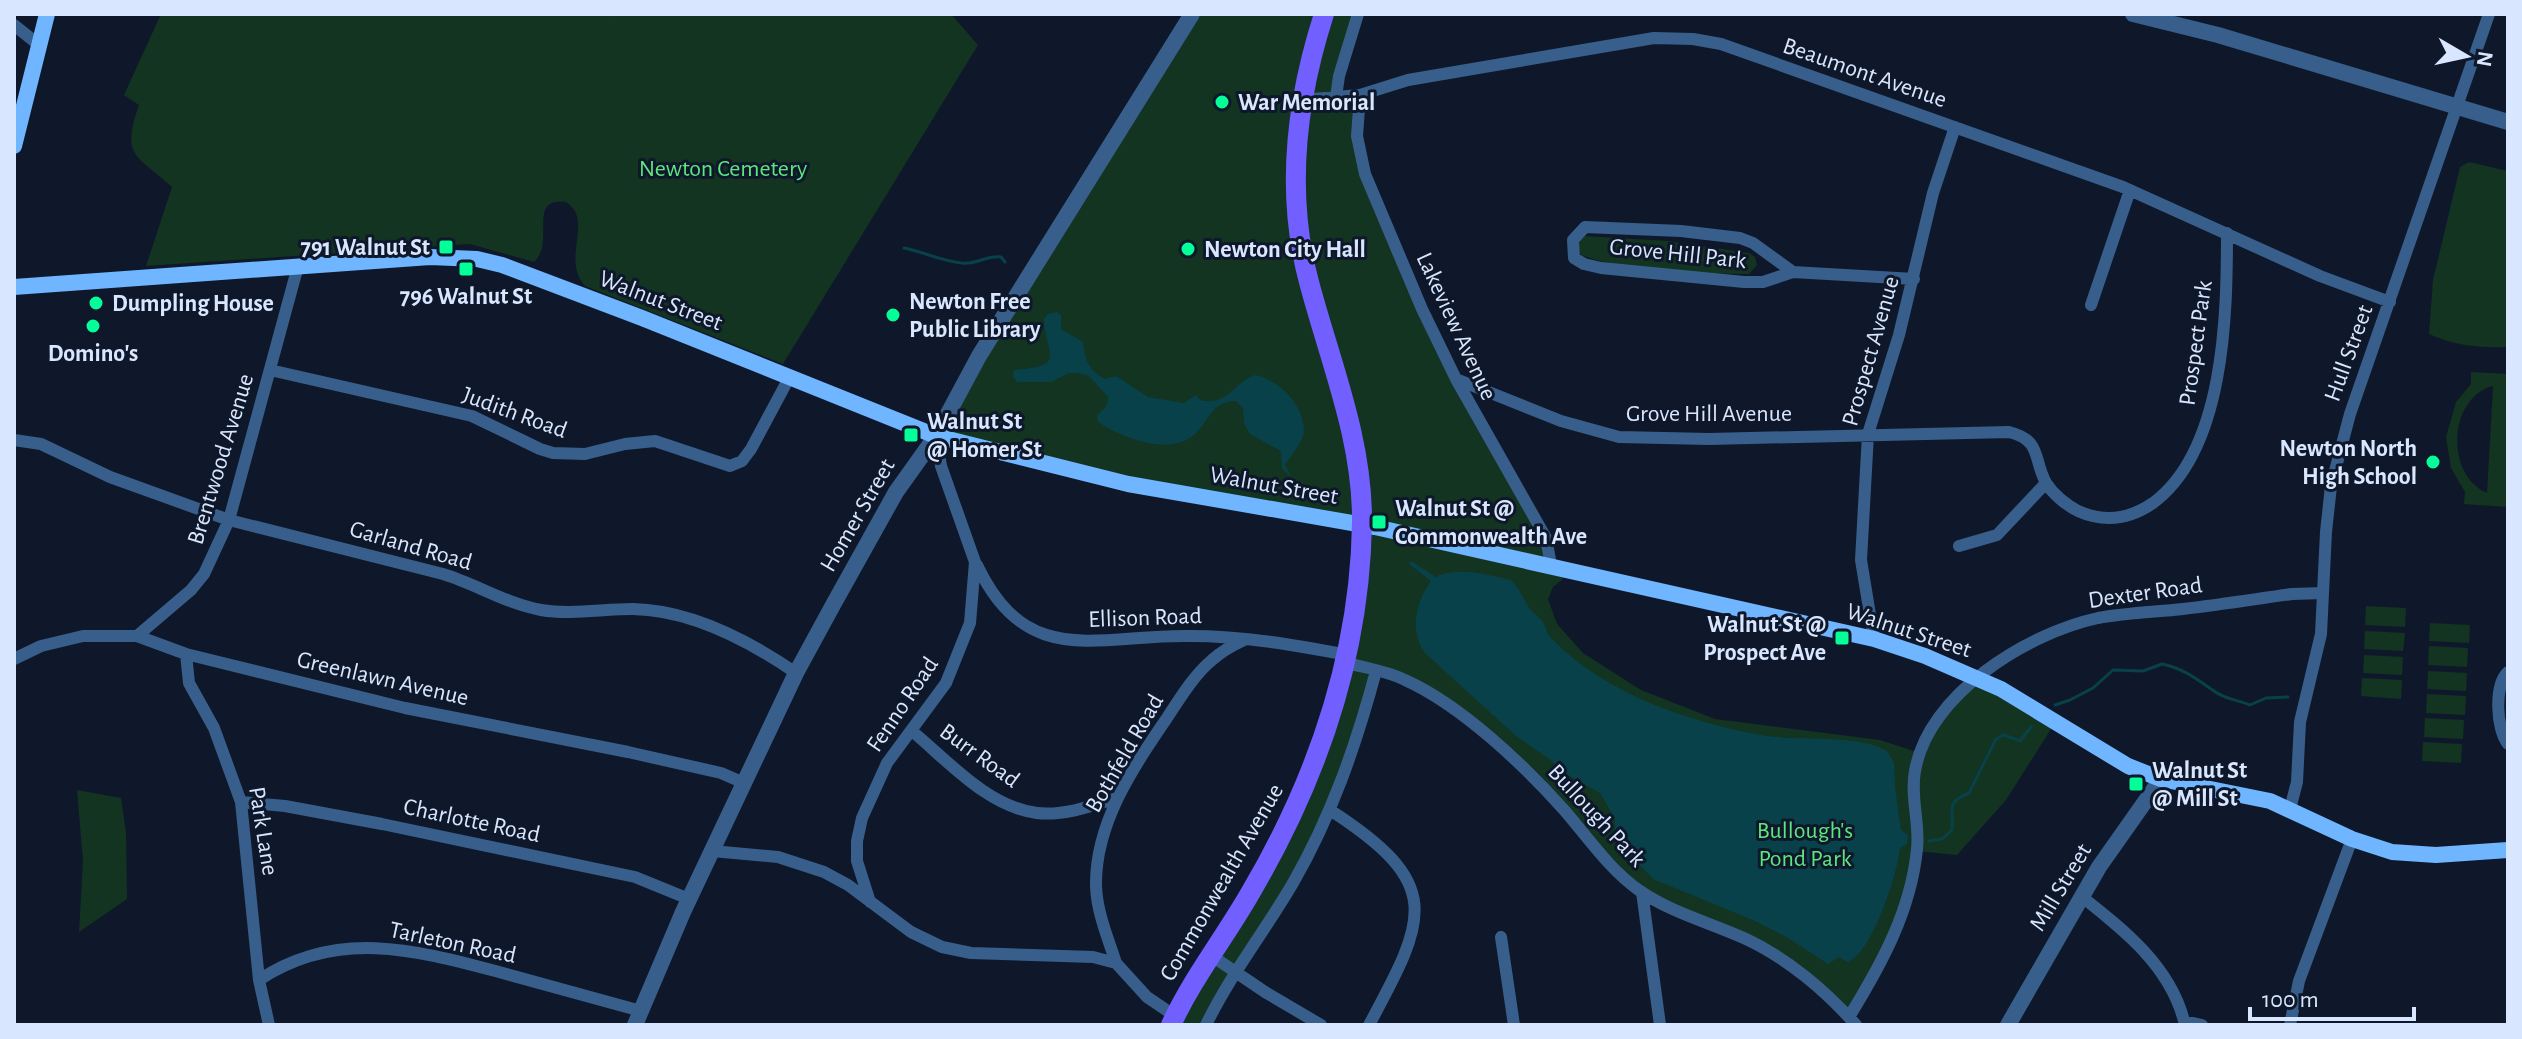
<svg xmlns="http://www.w3.org/2000/svg" width="2522" height="1039" font-family="'Alegreya Sans',sans-serif">
<style>
.green{fill:#123421;fill-rule:evenodd}
.water{fill:#08414a}
.lines{fill:none;stroke-linecap:round;stroke-linejoin:round}
.stream{stroke:#08414a;stroke-width:3}
.minor{stroke:#385f8b;stroke-width:12}
.tertiary{stroke:#385f8b;stroke-width:16}
.secondary{stroke:#6fb5ff;stroke-width:16}
.primary{stroke:#715fff;stroke-width:20}
.poi-dot{fill:#04ff98;stroke:#0f182a;stroke-width:3}
.labels{text-anchor:middle;stroke-width:6;stroke-linejoin:round;paint-order:stroke}
.street-label{font-size:24px;fill:#d8e7ff;stroke:#0f182a}
.poi-label{font-size:24px;font-weight:bold;fill:#d8e7ff;stroke:#0f182a;text-anchor:start}
.park-label{font-size:24px;fill:#5de67e;stroke:#0f182a}
</style>
<rect width="100%" height="100%" fill="#0f182a"/>
<path class="green" d="M161,14H951L978,45L783,364L585,286C560,258 595,221 566,202C526,197 556,242 534,262L470,244L146,266L172,187C135,154 121,157 139,105L124,95Z
M1192,14H1358L1336,96L1360,95L1357,136L1422,309L1546,538L1551,565L1566,569L1562,580L1553,587L1548,599L1557,624L1583,653L1641,690L1715,719L1880,740L1920,753L1925,741L1978,678L2056,721L2006,800L1957,855L1917,851L1908,896L1849,1017L1786,963L1653,899L1564,810L1455,712L1376,671L1330,810L1206,1025H1171L1317,760L1362,525L936,436Z
M2469,162L2508,171V347C2480,348 2456,346 2429,334L2433,280L2460,167Z
M1585,236L1668,241L1749,253L1755,257L1757,265L1749,274C1704,274 1622,271 1581,255L1577,244Z
M2471,372L2508,374V507L2464,504L2465,492L2451,468L2446,437L2456,402L2471,384ZM2492,386L2493,387L2487,493C2445,475 2448,399 2492,386Z
M2366,606L2406,608L2405,627L2365,625Z
M2430,623L2470,625L2469,643L2429,641Z
M2365,631L2405,633L2403,651L2364,649Z
M2429,646L2468,648L2467,667L2428,665Z
M2364,655L2403,657L2402,675L2363,673Z
M2428,671L2467,673L2466,691L2427,689Z
M2362,678L2402,680L2401,699L2361,696Z
M2427,694L2466,696L2465,715L2426,713Z
M2425,718L2464,720L2463,739L2424,737Z
M2423,742L2462,744L2461,763L2422,761Z
M77,790L121,798L126,833L127,899L79,932L83,861Z"/>
<path class="water" d="M1057,312L1061,315V329L1083,342C1085,359 1088,370 1105,379L1116,376L1148,397L1184,403L1196,395L1200,400C1228,407 1235,381 1255,375C1279,380 1304,405 1304,431C1303,443 1291,455 1285,465L1292,478L1282,468L1281,451L1250,434L1244,424L1243,408L1236,401C1211,401 1210,421 1194,435C1169,456 1122,438 1098,422L1097,416L1107,405L1108,397L1089,376L1079,373H1069L1051,382H1017L1013,376L1014,370C1068,366 1046,356 1044,319L1048,314Z
M1411,561L1436,577C1455,566 1490,575 1511,580C1520,588 1524,601 1531,610C1535,615 1541,618 1544,624C1547,630 1547,634 1552,639C1607,695 1691,723 1767,736C1800,741 1859,734 1887,751L1894,763L1895,787L1901,830L1908,835L1907,844L1900,848C1898,872 1872,955 1847,962L1839,957L1828,964L1788,938L1755,921L1653,879L1618,842L1615,834V819L1600,793L1564,773L1552,761L1516,736L1425,653C1409,631 1416,601 1431,581L1409,564Z"/>
<g class="lines">
<path class="stream" d="M609,14L611,15
M904,248C924,252 941,261 962,263C976,265 987,255 1001,257L1005,262
M2055,705L2070,700L2093,688L2113,670L2143,671L2162,664C2183,668 2198,680 2214,691C2224,699 2238,700 2250,705L2266,698L2288,697
M1929,841L1942,839L1952,830C1954,808 1945,803 1969,793L1996,739L2004,735L2020,741L2031,727"/>
<path class="minor" d="M14,25L39,45
M1360,95L1357,136L1365,174L1422,309L1456,379L1546,538L1551,565
M1336,97L1339,76L1358,14
M1302,100L1360,95L1408,80L1654,38L1693,39L1721,44L2123,187L2320,276L2390,302
M1793,272L1763,282H1744L1601,268L1584,264L1574,258L1573,240L1585,227L1681,231L1740,238L1753,243L1793,272L1914,279
M2091,305L2130,190
M270,370L472,416L540,449L553,453L585,454L625,444L655,441L730,466L742,461L751,449L789,378
M1456,379L1561,421L1619,437L1709,439L2009,432C2042,440 2033,459 2046,483C2053,494 2066,505 2078,511C2105,523 2130,519 2153,503C2225,450 2227,314 2227,233
M14,440L41,444L110,477L229,520L443,574C476,584 507,604 541,610C571,615 602,609 633,609C691,610 748,640 796,673
M1959,546L1997,535L2046,483
M977,565C1027,671 1099,634 1190,636C1244,636 1295,645 1348,655
M137,636L191,590L204,574L229,520L298,266
M1874,639L1861,560L1868,434L1899,335L1933,193L1955,127
M186,654L189,683L214,728L241,802L259,980L269,1025
M14,659L41,646L83,636H137L186,654L405,708L628,752L721,773L744,783
M1347,663C1366,668 1387,671 1405,680C1461,705 1525,766 1565,811C1589,839 1610,870 1640,891C1672,913 1711,923 1746,939C1787,958 1826,991 1856,1025
M2508,672C2494,685 2496,729 2508,744
M912,731C948,761 988,807 1037,813C1064,816 1092,806 1117,798
M241,802L285,806L382,824L635,877L689,899
M2290,809L2297,782L2300,722L2321,634L2326,532L2331,486L2350,414L2489,14
M1330,810C1444,884 1428,916 1369,1025
M712,851L778,857L824,872L848,885L911,932L942,947L971,953L1093,957L1116,963L1147,997L1175,1016
M1642,892L1660,1025
M2081,896C2124,930 2170,966 2184,1021L2202,1025
M870,902L857,861V841L862,818L887,763L946,683L970,623L975,562L941,466L936,436
M1501,937L1514,1025
M1212,956L1265,992L1321,1025
M1116,963C1108,938 1097,913 1096,886C1095,823 1133,768 1167,718C1180,698 1194,675 1212,660C1222,651 1233,645 1244,640
M259,980C337,928 416,950 499,972C547,985 594,998 641,1011
M1849,1017C1881,965 1911,911 1917,849C1920,823 1910,797 1915,771C1928,694 2028,633 2098,618C2126,613 2155,612 2183,609C2219,605 2256,599 2292,594L2323,593
M1206,1025C1230,975 1265,931 1293,883C1332,815 1356,745 1376,671
M2290,1025L2299,981L2352,839"/>
<path class="tertiary" d="M2133,14L2218,35L2508,122
M635,1025L683,912L796,673L833,605L896,492L936,436L979,356L1192,14
M2008,1025L2099,867L2161,779"/>
<path class="secondary" d="M14,146L47,14
M14,287L430,257L477,259L502,265L642,318L936,436L1128,484L1375,527L1874,639L1925,656L2001,689L2128,766L2161,779L2270,801L2352,839L2392,852L2436,855L2508,850"/>
<path class="primary" d="M1171,1025C1193,977 1226,936 1252,890C1318,777 1360,655 1362,523C1363,439 1330,362 1309,282C1285,193 1296,101 1324,14"/>
</g>
<g class="poi-dot">
<circle cx="1222" cy="102" r="8"/>
<rect x="438" y="239" width="16" height="16" rx="4"/>
<circle cx="1188" cy="249" r="8"/>
<rect x="458" y="261" width="16" height="16" rx="4"/>
<circle cx="96" cy="303" r="8"/>
<circle cx="893" cy="315" r="8"/>
<circle cx="93" cy="326" r="8"/>
<rect x="903" y="427" width="16" height="16" rx="4"/>
<circle cx="2433" cy="462" r="8"/>
<rect x="1371" y="514" width="16" height="16" rx="4"/>
<rect x="1834" y="630" width="16" height="16" rx="4"/>
<rect x="2128" y="776" width="16" height="16" rx="4"/>
</g>
<g class="labels">
<g class="street-label">
<text transform="translate(1865 72) rotate(19)" y="8">Beaumont Avenue</text>
<text transform="translate(1678 253) rotate(6)" y="8">Grove Hill Park</text>
<text transform="translate(661 300) rotate(21)" y="8">Walnut Street</text>
<text transform="translate(1457 326) rotate(65)" y="8">Lakeview Avenue</text>
<text transform="translate(2195 343) rotate(-82)" y="8">Prospect Park</text>
<text transform="translate(1870 351) rotate(-74)" y="8">Prospect Avenue</text>
<text transform="translate(2348 353) rotate(-70)" y="8">Hull Street</text>
<text transform="translate(515 412) rotate(20)" y="8">Judith Road</text>
<text x="1709" y="421">Grove Hill Avenue</text>
<text transform="translate(220 459) rotate(-73)" y="8">Brentwood Avenue</text>
<text transform="translate(1274 485) rotate(10)" y="8">Walnut Street</text>
<text transform="translate(857 515) rotate(-60)" y="8">Homer Street</text>
<text transform="translate(411 545) rotate(16)" y="8">Garland Road</text>
<text transform="translate(2145 592) rotate(-8)" y="8">Dexter Road</text>
<text transform="translate(1145 617) rotate(-2)" y="8">Ellison Road</text>
<text transform="translate(1909 630) rotate(18)" y="8">Walnut Street</text>
<text transform="translate(383 678) rotate(13)" y="8">Greenlawn Avenue</text>
<text transform="translate(902 704) rotate(-56)" y="8">Fenno Road</text>
<text transform="translate(1124 753) rotate(-60)" y="8">Bothfeld Road</text>
<text transform="translate(980 755) rotate(36)" y="8">Burr Road</text>
<text transform="translate(1597 815) rotate(47)" y="8">Bullough Park</text>
<text transform="translate(472 820) rotate(12)" y="8">Charlotte Road</text>
<text transform="translate(264 831) rotate(81)" y="8">Park Lane</text>
<text transform="translate(1221 882) rotate(-60)" y="8">Commonwealth Avenue</text>
<text transform="translate(2060 887) rotate(-59)" y="8">Mill Street</text>
<text transform="translate(453 942) rotate(12)" y="8">Tarleton Road</text>
</g>
<g class="poi-label">
<text x="1238" y="110">War Memorial</text>
<text x="430" y="255" text-anchor="end">791 Walnut St</text>
<text x="1204" y="257">Newton City Hall</text>
<text x="466" y="304" text-anchor="middle">796 Walnut St</text>
<text x="909" y="309">Newton Free<tspan x="909" dy="28">Public Library</tspan></text>
<text x="112" y="311">Dumpling House</text>
<text x="93" y="361" text-anchor="middle">Domino's</text>
<text x="927" y="429">Walnut St<tspan x="927" dy="28">@ Homer St</tspan></text>
<text x="2417" y="456" text-anchor="end">Newton North<tspan x="2417" dy="28">High School</tspan></text>
<text x="1395" y="516">Walnut St @<tspan x="1395" dy="28">Commonwealth Ave</tspan></text>
<text x="1826" y="632" text-anchor="end">Walnut St @<tspan x="1826" dy="28">Prospect Ave</tspan></text>
<text x="2152" y="778">Walnut St<tspan x="2152" dy="28">@ Mill St</tspan></text>
</g>
<g class="park-label">
<text x="723" y="176">Newton Cemetery</text>
<text x="1805" y="838">Bullough's<tspan x="1805" dy="28">Pond Park</tspan></text>
</g>
</g>
<rect width="2522" height="1039" fill="none" stroke="#d8e7ff" stroke-width="32"/>
<g transform="translate(2466 56) rotate(99)" stroke="#0f182a" stroke-width="6" paint-order="stroke">
<path d="M0-6L14 30L0 20L-14 30Z" fill="#d8e7ff"/>
<text y="-12" font-size="22" font-weight="bold" text-anchor="middle" fill="#d8e7ff">N</text>
</g>
<path d="M2250 1007v12h164v-12" fill="none" stroke="#d8e7ff" stroke-width="4"/>
<text x="2262" y="1007" font-size="24" fill="#d8e7ff" stroke="#0f182a" stroke-width="6" paint-order="stroke">100 m</text>
</svg>
